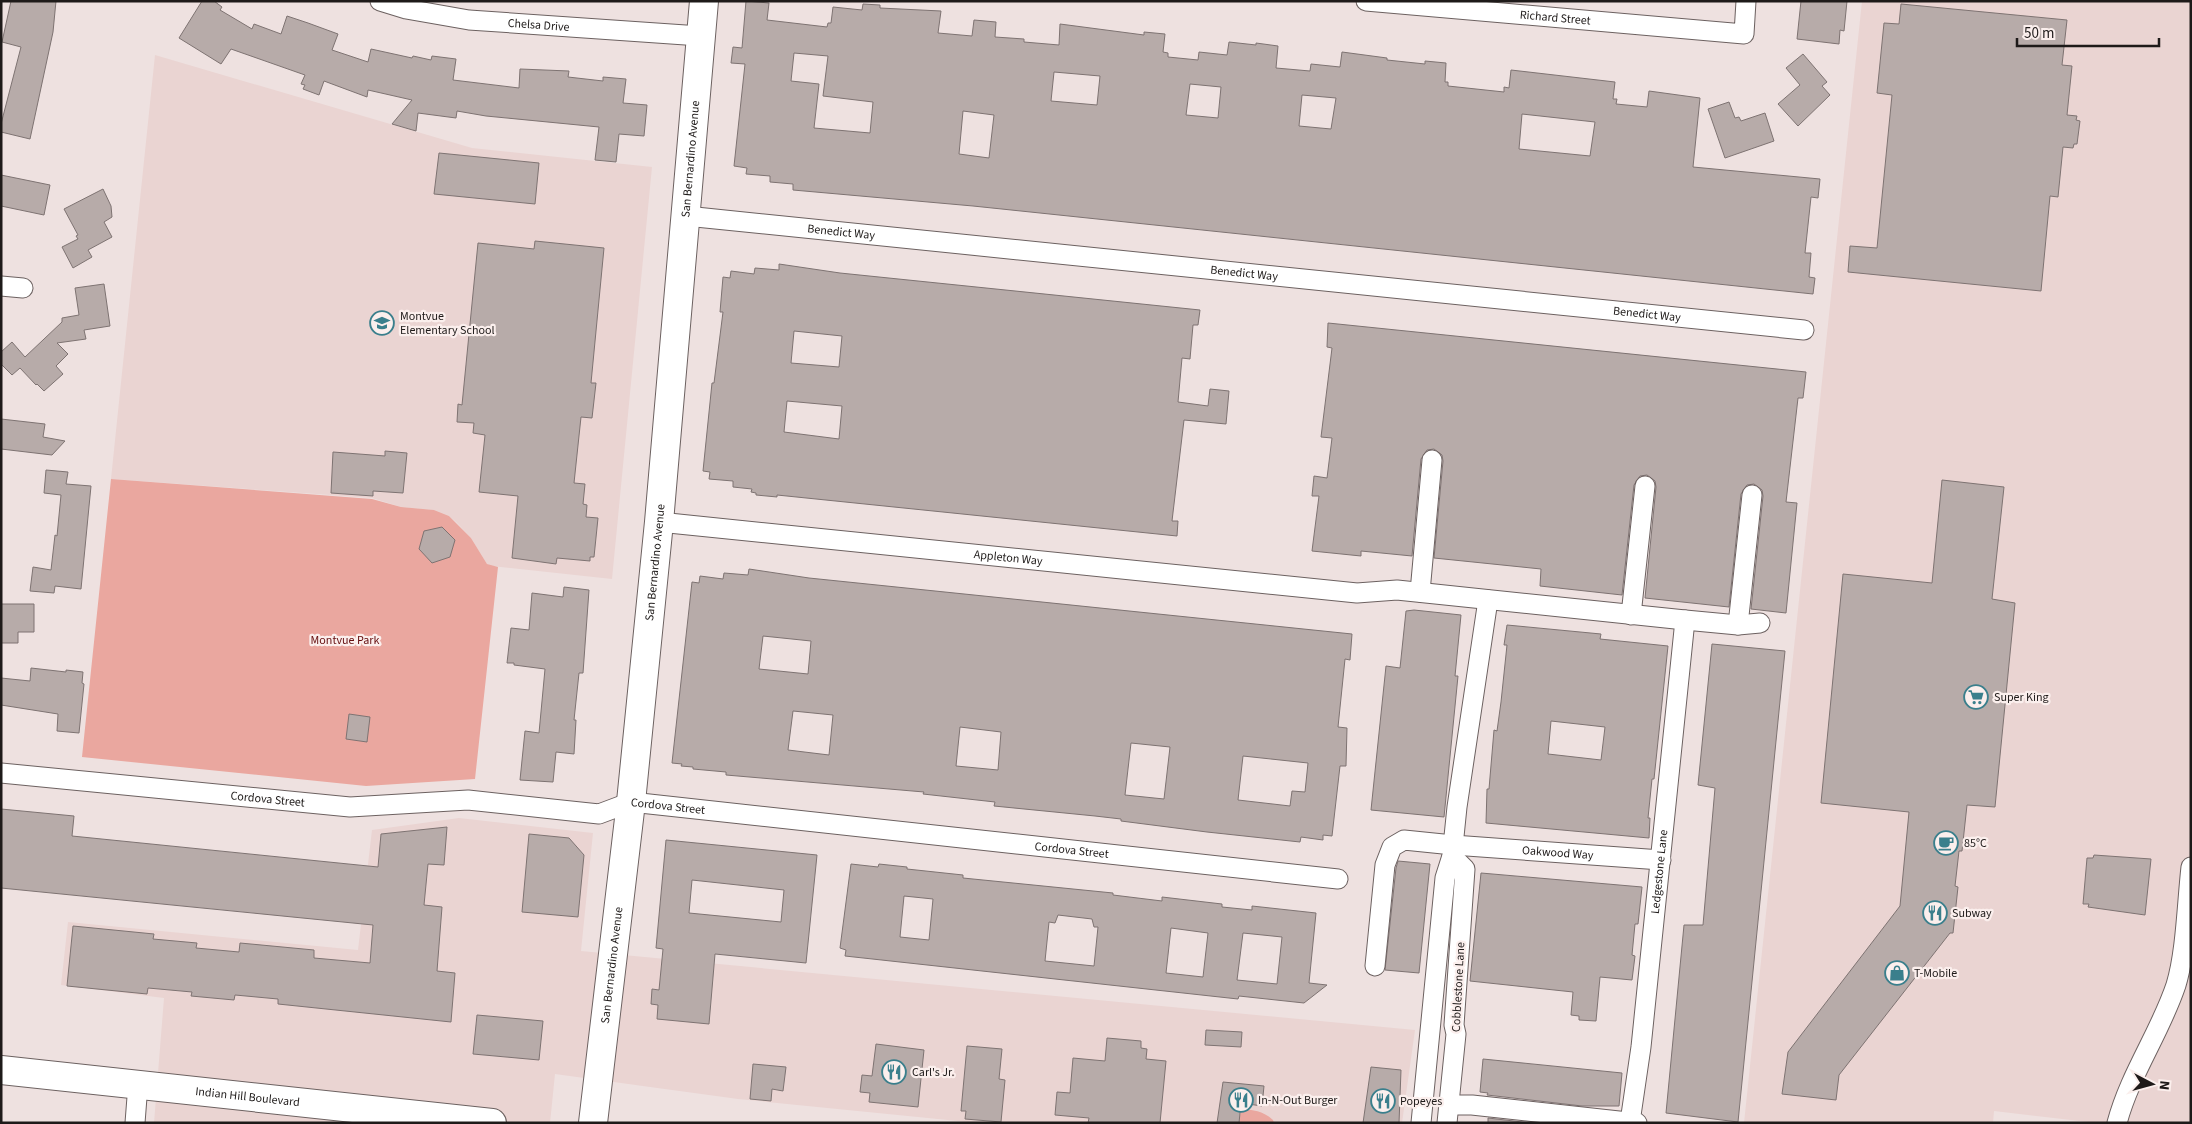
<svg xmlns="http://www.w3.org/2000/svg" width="2192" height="1124" font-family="'Source Sans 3',sans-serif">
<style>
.built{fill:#ead4d2}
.green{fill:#eaa79f}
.building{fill:#b7aba9;stroke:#7e7372;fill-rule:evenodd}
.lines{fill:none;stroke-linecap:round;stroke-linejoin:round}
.minor-casing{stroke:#6c6160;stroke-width:21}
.secondary-casing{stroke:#6c6160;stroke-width:30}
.primary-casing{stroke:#6c6160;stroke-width:30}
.minor{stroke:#fff;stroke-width:19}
.secondary{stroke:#fff;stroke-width:28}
.primary{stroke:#fff;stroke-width:28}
.labels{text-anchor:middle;stroke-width:4.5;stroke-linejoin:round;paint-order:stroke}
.street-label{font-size:12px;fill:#1e1a19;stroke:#fbefed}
.poi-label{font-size:12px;fill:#1e1a19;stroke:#fbefed;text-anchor:start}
.park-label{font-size:12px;fill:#650e0f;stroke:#fbefed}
</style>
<rect width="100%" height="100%" fill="#eee1e0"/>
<path class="built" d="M1862,1H2191V1123H2097L1994,1111L1993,1123H1744Z
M155,55L472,148L652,167L612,579L491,566L487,564L471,538L456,522L449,516L434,510L401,507L372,498L111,479Z
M459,818L593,833L581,951L1415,1030L1402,1123H978L738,1099L555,1074L550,1123H154L164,998L61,985L68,922L358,950L372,830Z"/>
<path class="green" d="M111,479L372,499L401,507L434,510L449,516L471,538L487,564L498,567L475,779L366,786L82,757Z
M1241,1109C1254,1110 1263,1111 1273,1120L1274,1123H1239Z"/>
<path class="building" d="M11,1H56L53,32L30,139L1,132V124L21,47L2,42Z
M202,1H214L222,7L220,10L252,29L254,24L281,34L287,16L308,23L338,34L332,50L368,62L371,49L412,58L413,56L431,60L432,56L456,59L453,80L519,88L520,69L569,71L568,77L603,81V77L626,79L623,103L647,105L644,136L619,134L616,162L595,160L599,127L486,116L457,111L456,118L418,113L416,131L392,124L412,100L368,90L367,97L324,81L319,95L303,89L305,85L301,84L305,75L231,49L221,64L179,38Z
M746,1L769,3L767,20L827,27L828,23H831L833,7L862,10L863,4L880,5V8L941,11L938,33L972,36L974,20L996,22L995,37L1024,39V42L1059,45L1060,24L1144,35V32L1165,34L1163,52L1168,53V57L1198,60L1199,52L1227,55L1229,42L1256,45V43L1278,46L1276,68L1310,71L1311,64L1340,67L1342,52L1387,58V60L1425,64V61L1446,63L1445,82H1448V86L1504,92V87L1509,88L1511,70L1615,82L1613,99H1617L1616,104L1647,107L1649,91L1700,98L1693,167L1820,179L1818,198L1811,197L1805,253H1811L1809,277L1815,278L1813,294L973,206L793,190V184L770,182V176L746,174L747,168L734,166L745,64L731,63L733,47L742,48ZM794,53L828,56L823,96L873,102L870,133L814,128L819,84L791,81ZM1054,72L1100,76L1097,105L1051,101ZM1190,84L1221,87L1218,118L1186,115ZM1302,95L1336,98L1331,129L1299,126ZM963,111L994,115L989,158L959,154ZM1522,114L1595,122L1590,156L1519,149Z
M1801,1H1847L1844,31L1840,30L1839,44L1797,39Z
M1901,4L2067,20L2062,65L2072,66L2067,115L2077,116L2076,120L2080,121L2077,144H2074L2073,148L2063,147L2058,197L2050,196L2041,291L1848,272L1850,246L1877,248L1892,95L1877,93L1884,23L1899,24Z
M1803,54L1827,82L1822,86L1830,95L1798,126L1778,104L1800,85L1786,68Z
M1729,102L1735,118L1739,117L1741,121L1765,113L1774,141L1725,158L1708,109Z
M439,153L539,163L535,204L434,194Z
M1,175L50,185L44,215L1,206Z
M103,189L111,206L112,217L104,222L112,237L88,250L92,257L73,268L62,247L78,239L76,236L78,235L64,209Z
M535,241L604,248L591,383H596L592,418L581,417L574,483L585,484L583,504L587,505L586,517L598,518L594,557H590V561L557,558L556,564L512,558L518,496L479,492L485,435L473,433L474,423L457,422L458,404L462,405L478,243L534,249Z
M779,264L840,273L1200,310L1198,325H1193L1190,359L1182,358L1178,402L1208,406L1210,389L1229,391L1226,424L1184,420L1172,521H1178L1177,536L777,495V497L756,495V493L751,492L752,489L733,487V481L709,479L710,472L703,471L712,383H714L723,312H720L723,277L730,278L731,271L754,274L755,268L779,270ZM794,331L842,336L839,367L791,363ZM787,401L842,406L839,439L784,432Z
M104,284L110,326L84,330L86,339L57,343L68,354L56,366L63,374L44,391L37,384L36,385L20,368L12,375L1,364V352L12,342L25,357L62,322V318L79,315L75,288Z
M1328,323L1806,372L1803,398H1798L1786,502L1797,503L1786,613L1751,609L1763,496L1762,490L1754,484L1747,485L1741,494L1729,607L1645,598L1656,487L1655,481L1647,475L1640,476L1634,485L1622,595L1540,586L1541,569L1434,558L1443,461L1442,455L1434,449L1427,450L1421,459L1412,556L1361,551V556L1312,551L1319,496H1312L1314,476L1327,478L1332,438L1321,437L1332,348L1327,347Z
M1,419L45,424L43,437L65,441L52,455L1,449Z
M385,451L407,453L403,493L373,491V496L331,493L333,452L385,456Z
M46,470L68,472L66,484L91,486L81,589L55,586L54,593L30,591L33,567L51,570L55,535L57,536L61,495L44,493Z
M1942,480L2004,487L1992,599L2015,603L1995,807L1967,805L1962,851H1959L1955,886L1958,887L1953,933H1950L1839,1075L1836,1100L1782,1094L1788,1052L1900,906L1909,812L1821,803L1843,574L1932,583Z
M442,527L455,540L450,557L432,563L419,549L424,531Z
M749,569L809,578L1352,634L1350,660L1345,659L1338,727L1347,728L1346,766H1340L1332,836L1323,835V840L1301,837L1300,842L1207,832L1121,821V819L1095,816L994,806L995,802L923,794L924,792L726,775V772L693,769V767L681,766L682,764L672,763L692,582L699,583L700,576L723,579L724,573L748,575ZM763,636L811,641L808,674L759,669ZM793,711L833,715L829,755L788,750ZM960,727L1001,732L998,770L956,766ZM1131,743L1170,747L1164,799L1125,795ZM1243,756L1308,763L1305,792L1292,791L1290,806L1238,800Z
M564,587L589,590L583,673H579L574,720H576L574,754L556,752L553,782L520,780L525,731L539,733L545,669L514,665V663H507L511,628L529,630L532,593L563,597Z
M1,604H34V632H18V643H1Z
M1414,610L1461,615L1455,676H1458L1444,817L1371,810L1386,666L1400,668L1406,611Z
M1507,625L1601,634L1600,639L1668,646L1654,779H1652L1648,818H1650L1649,838L1486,823L1487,789H1489L1494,730L1497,731L1501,702L1507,645H1504ZM1551,721L1605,727L1601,760L1548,754Z
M1712,644L1785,651L1738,1122L1666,1113L1684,925H1703L1715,788L1698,785Z
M31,668L66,672V670L83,672L82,683L84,684L79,733L57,731L58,714L1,705V678L30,681Z
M349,714L370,717L367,742L346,739Z
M1,809L74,816L72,836L378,867L381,834L447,827L444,865L428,864L424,905L442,907L437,971L455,973L451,1022L278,1004V999L235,995L234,1000L191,996L192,992L148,988L147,994L67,986L73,926L154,934L153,939L197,943L196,948L239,952L240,943L314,950V958L370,963L373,925L1,888Z
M529,834L569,838L584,855L578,917L522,912Z
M666,840L817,855L806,963L715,954L709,1024L657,1019L658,1005L651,1004L652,989L659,990L663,949L656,948ZM692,880L784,890L781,922L689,913Z
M2094,855L2151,859L2145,915L2088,907L2089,904H2083L2087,858H2093Z
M1398,861L1430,864L1419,973L1385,970L1396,868Z
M851,864L878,867L879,864L907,867V869L963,875V878L1113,893V895L1162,901V897L1222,904V907L1252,910V906L1316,913L1309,983L1327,985L1304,1003L1239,996L1238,999L845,956L846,950L840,948ZM904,896L933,899L929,940L900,937ZM1058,915L1092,919L1094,927H1098L1094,966L1045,961L1049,922L1055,923ZM1171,928L1208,933L1203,977L1166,973ZM1243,933L1282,937L1277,984L1237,980Z
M1481,873L1642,887L1638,924H1635L1632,955L1635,956L1632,980L1600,977L1596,1021L1579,1020V1016L1571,1015L1573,992L1470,981Z
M477,1015L543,1021L539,1060L473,1054Z
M1206,1030L1242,1032L1241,1047L1205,1045Z
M1107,1038L1141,1041V1048L1147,1049L1146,1059L1166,1061L1160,1123H1088L1089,1118L1055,1115L1057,1092L1070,1093L1073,1058L1105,1061Z
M876,1044L924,1050L918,1107L869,1102L870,1093L860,1092L862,1075L872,1076Z
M967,1046L1002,1049L999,1079L1005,1080L1001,1122L965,1119L966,1111H961Z
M1483,1059L1622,1073L1619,1106H1582L1487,1095L1488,1093L1480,1092Z
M753,1064L786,1067L783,1091L772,1089L771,1101L750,1099Z
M1371,1067L1401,1070L1399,1123H1363Z
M1223,1082L1264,1086L1262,1106L1241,1103L1239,1123H1217Z
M1488,1118L1531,1123H1488Z"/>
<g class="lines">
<g class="minor-casing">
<g id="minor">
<path id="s1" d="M380,1L406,9L469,20L700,36"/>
<path id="s2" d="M1366,1L1744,34L1746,1"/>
<path id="s3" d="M686,216L1804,330"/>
<path d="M1,286L23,288"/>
<path id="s4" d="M659,522L1357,593L1397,590L1685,620L1738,625L1760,623"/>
<path d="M1420,592L1432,460"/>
<path d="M1631,615L1645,486"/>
<path d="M1738,625L1752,495"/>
<path id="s5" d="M1,773L350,807L468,800L599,814L631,802L1338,879"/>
<path id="s6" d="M1375,966L1385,865L1392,847L1404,840L1453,845L1661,860"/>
<path d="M1449,1105H1472L1637,1123"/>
<path id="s7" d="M1630,1122L1641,1047L1685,620"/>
<path d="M135,1123L138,1084"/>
<path d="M1421,1123L1445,878L1452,856L1457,807L1488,600"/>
<path d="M1447,1123L1456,1034L1454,1025L1465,869L1452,856"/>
<path d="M2117,1123C2130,1074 2160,1033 2176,985C2186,952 2187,902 2191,867"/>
</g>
</g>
<g class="secondary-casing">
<g id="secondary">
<path id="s8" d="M593,1123L631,802L659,522L704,1"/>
</g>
</g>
<g class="primary-casing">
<g id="primary">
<path id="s9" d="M1,1070L492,1123"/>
</g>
</g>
<use href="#minor" class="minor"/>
<use href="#secondary" class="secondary"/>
<use href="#primary" class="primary"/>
</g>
<defs>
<g id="school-ring" transform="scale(1.25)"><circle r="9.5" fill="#fbefed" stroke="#3a7f8c" stroke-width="1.5"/><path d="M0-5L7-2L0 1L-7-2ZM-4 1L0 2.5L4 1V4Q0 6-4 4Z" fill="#3a7f8c"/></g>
<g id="supermarket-ring" transform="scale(1.25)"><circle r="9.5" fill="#fbefed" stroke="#3a7f8c" stroke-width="1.5"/><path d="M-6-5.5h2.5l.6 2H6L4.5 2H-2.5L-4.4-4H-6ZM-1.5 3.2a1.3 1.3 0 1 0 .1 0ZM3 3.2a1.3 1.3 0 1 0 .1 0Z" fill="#3a7f8c"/></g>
<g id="cafe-ring" transform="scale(1.25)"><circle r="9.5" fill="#fbefed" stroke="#3a7f8c" stroke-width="1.5"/><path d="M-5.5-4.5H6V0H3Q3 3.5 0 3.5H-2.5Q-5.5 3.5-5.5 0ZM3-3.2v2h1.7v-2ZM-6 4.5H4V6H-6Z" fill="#3a7f8c"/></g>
<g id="restaurant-ring" transform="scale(1.25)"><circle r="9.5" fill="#fbefed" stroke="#3a7f8c" stroke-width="1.5"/><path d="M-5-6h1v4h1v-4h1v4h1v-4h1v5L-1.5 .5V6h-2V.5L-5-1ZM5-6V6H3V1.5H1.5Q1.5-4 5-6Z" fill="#3a7f8c"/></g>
<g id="shop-ring" transform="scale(1.25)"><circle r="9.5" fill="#fbefed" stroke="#3a7f8c" stroke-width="1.5"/><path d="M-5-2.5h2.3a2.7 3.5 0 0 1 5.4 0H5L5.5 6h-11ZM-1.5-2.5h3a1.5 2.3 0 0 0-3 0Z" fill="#3a7f8c"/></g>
</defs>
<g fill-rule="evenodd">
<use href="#school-ring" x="382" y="323"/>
<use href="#supermarket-ring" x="1976" y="697"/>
<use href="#cafe-ring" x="1946" y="843"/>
<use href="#restaurant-ring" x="1935" y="913"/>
<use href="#shop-ring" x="1897" y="973"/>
<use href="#restaurant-ring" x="894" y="1072"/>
<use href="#restaurant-ring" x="1241" y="1100"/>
<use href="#restaurant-ring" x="1383" y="1101"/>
</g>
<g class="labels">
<g class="street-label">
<text dy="4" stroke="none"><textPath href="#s2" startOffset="190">Richard Street</textPath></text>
<text dy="4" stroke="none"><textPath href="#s1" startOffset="161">Chelsa Drive</textPath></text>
<text dy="4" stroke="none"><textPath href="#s8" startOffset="969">San Bernardino Avenue</textPath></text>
<text dy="4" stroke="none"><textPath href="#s3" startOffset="156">Benedict Way</textPath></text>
<text dy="4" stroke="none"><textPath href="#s3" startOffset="561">Benedict Way</textPath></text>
<text dy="4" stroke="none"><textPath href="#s3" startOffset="966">Benedict Way</textPath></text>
<text dy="4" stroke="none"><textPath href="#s4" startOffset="351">Appleton Way</textPath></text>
<text dy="4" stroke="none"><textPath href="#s8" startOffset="564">San Bernardino Avenue</textPath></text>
<text dy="4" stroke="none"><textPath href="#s5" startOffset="268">Cordova Street</textPath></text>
<text dy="4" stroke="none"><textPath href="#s5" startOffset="672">Cordova Street</textPath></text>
<text dy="4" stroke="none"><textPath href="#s5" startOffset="1078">Cordova Street</textPath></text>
<text dy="4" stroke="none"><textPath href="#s6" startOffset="289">Oakwood Way</textPath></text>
<text dy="4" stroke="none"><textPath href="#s7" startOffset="252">Ledgestone Lane</textPath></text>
<text dy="4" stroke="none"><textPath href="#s8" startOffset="159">San Bernardino Avenue</textPath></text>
<text transform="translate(1458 987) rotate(-87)" y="4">Cobblestone Lane</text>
<text dy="4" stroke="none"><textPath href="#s9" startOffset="248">Indian Hill Boulevard</textPath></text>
</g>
<g class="poi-label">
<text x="400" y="320">Montvue<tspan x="400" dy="14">Elementary School</tspan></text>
<text x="1994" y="701">Super King</text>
<text x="1964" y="847">85°C</text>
<text x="1952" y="917">Subway</text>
<text x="1914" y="977">T-Mobile</text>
<text x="912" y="1076">Carl's Jr.</text>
<text x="1258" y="1104">In-N-Out Burger</text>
<text x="1400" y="1105">Popeyes</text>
</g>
<g class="park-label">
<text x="345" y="644">Montvue Park</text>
</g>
</g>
<rect width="2192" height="1124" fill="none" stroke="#1e1a19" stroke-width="5"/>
<g transform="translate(2152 1084) rotate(96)" stroke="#fbefed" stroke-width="4" paint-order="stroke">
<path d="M0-4L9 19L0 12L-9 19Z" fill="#1e1a19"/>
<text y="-8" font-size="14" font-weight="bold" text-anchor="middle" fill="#1e1a19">N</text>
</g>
<path d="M2017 38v8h142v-8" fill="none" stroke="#1e1a19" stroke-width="2.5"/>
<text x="2024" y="38" font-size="15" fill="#1e1a19" stroke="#fbefed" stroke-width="4" paint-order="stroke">50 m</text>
</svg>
